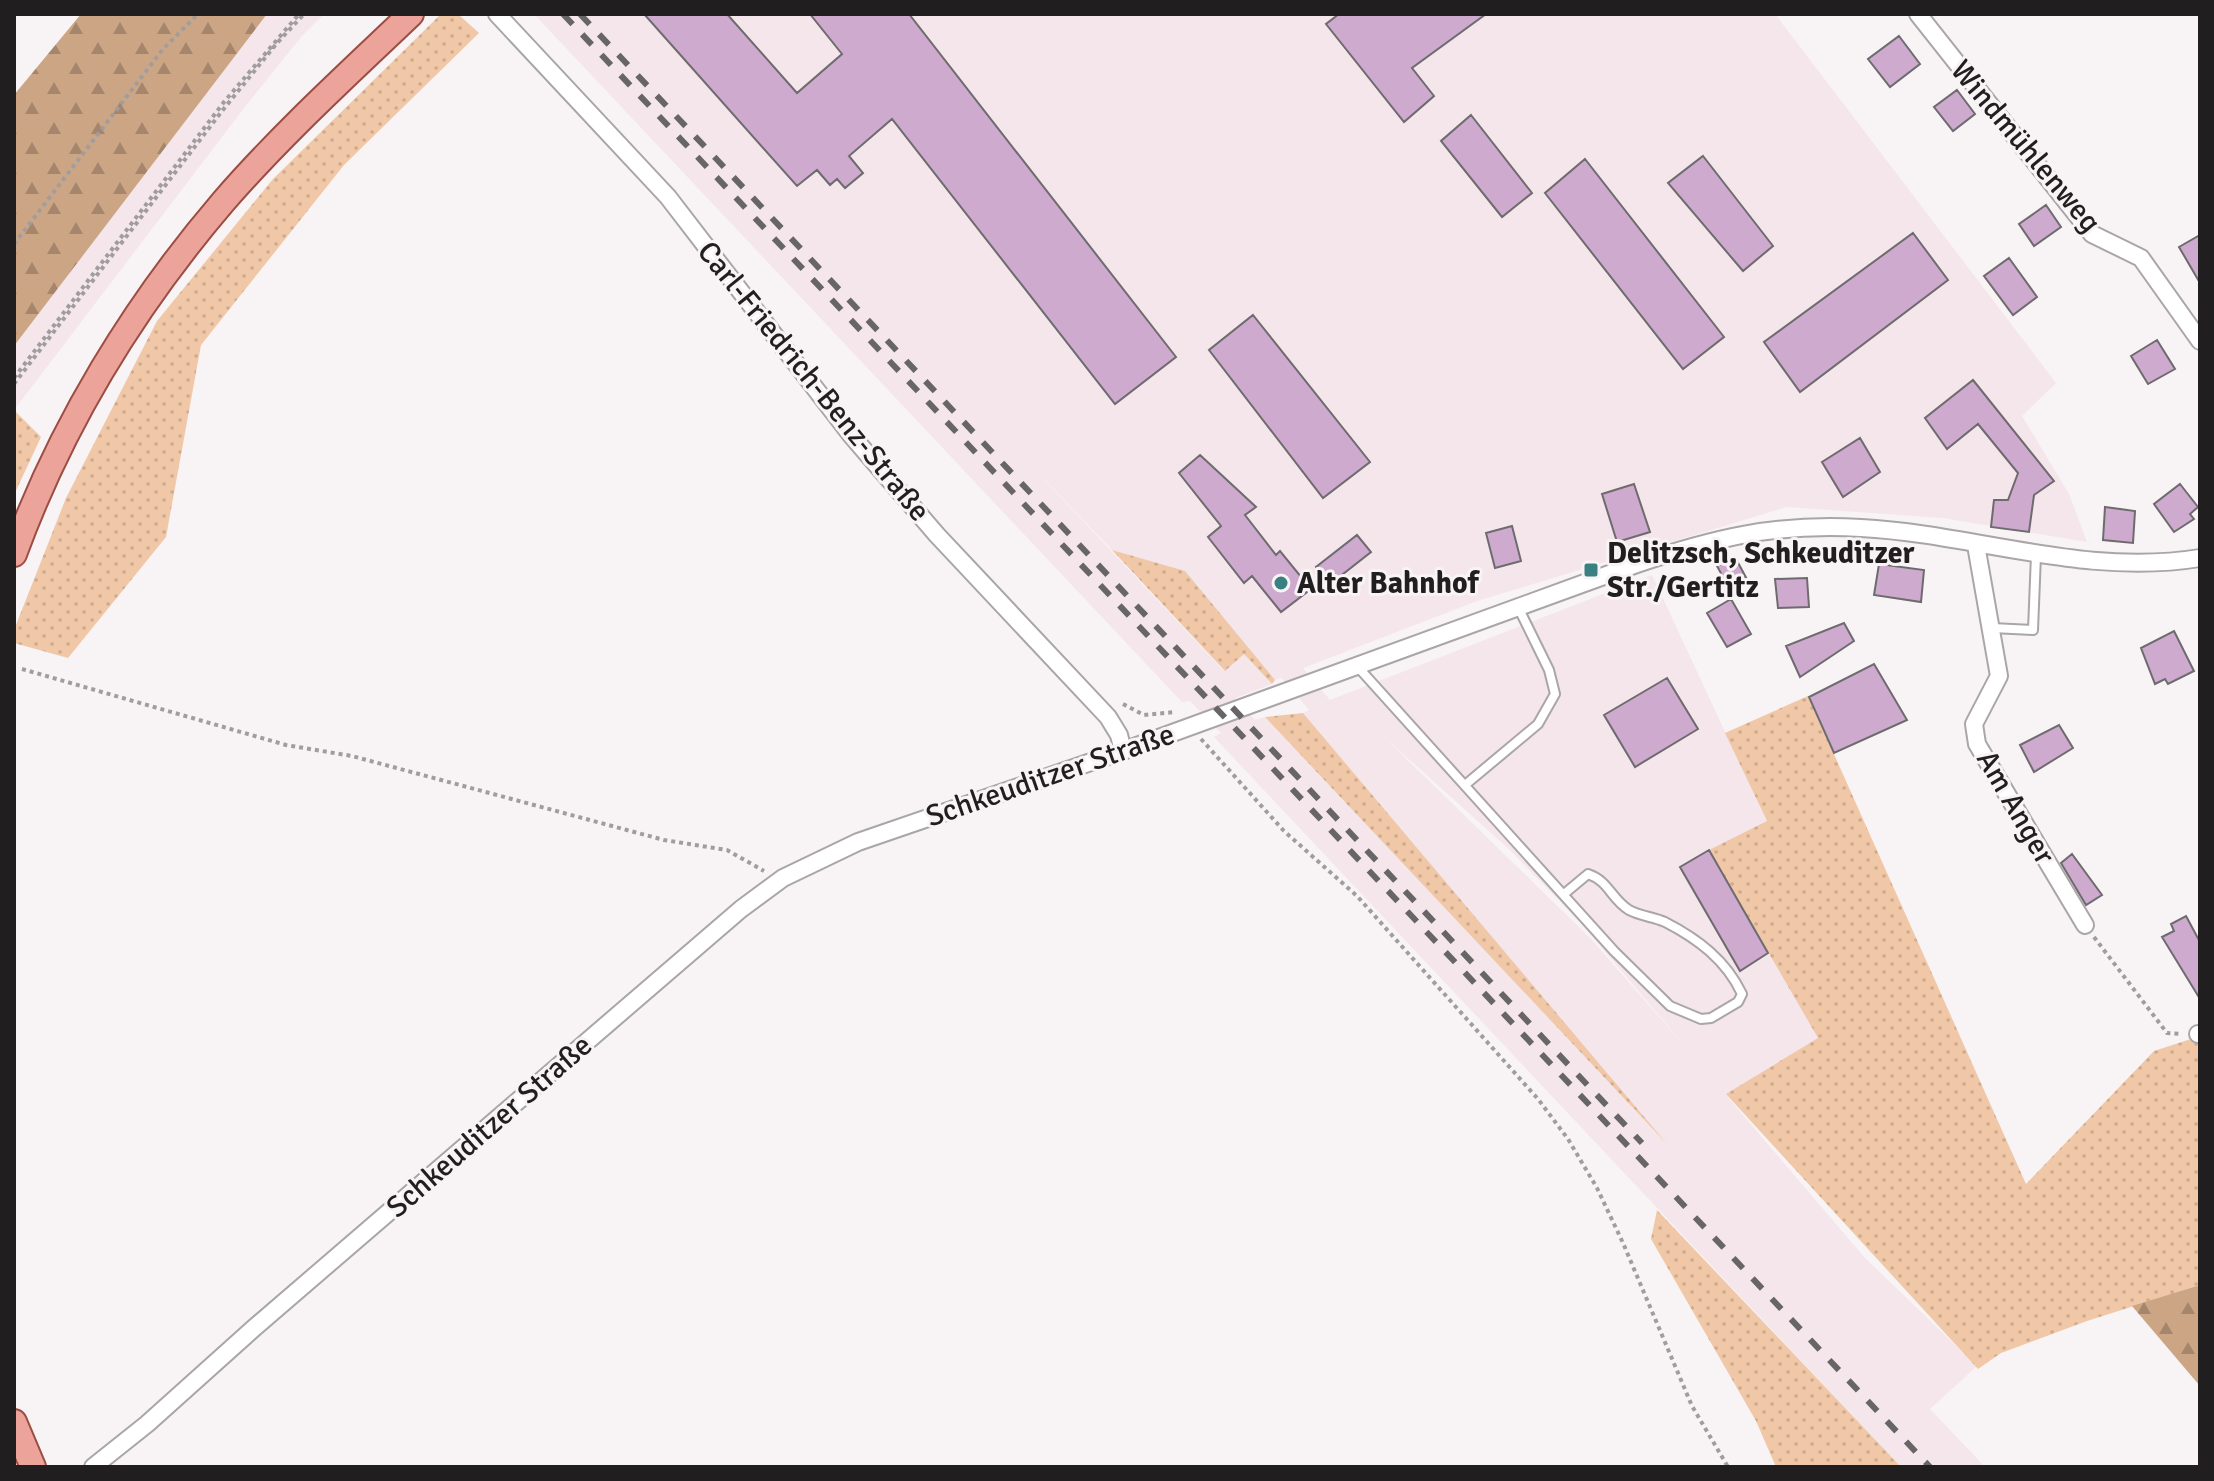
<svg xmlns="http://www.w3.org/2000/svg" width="2214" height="1481" font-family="Signika,sans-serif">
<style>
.built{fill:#f4e6ea;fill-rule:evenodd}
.grass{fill:url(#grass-dots)}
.forest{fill:url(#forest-firs)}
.building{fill:#cdaace;stroke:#6e6b6e;stroke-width:2}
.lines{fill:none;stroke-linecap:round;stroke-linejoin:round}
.service-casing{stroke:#aaa6a7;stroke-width:12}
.minor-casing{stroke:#aaa6a7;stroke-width:20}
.primary-casing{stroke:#9b4d43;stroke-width:28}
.path{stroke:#a19d9f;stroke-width:4;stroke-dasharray:4 4;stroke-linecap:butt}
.service{stroke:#fff;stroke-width:8}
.minor{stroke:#fff;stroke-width:16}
.primary{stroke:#eba39a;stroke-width:24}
.rail{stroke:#686566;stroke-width:6;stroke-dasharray:14 14;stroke-linecap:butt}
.poi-dot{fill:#388082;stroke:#f8f3f5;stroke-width:3}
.labels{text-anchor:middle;stroke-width:6;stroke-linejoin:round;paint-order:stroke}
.street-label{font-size:30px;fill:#201e1f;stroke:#f8f3f5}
.poi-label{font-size:30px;font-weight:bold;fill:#201e1f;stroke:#f8f3f5;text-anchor:start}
</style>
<defs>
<pattern id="grass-dots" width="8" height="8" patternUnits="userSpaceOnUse" patternTransform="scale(2)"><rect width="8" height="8" fill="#f0c8a7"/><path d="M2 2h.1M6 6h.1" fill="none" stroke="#ceab8f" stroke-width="1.8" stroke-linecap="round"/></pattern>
<pattern id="forest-firs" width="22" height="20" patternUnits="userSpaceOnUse" patternTransform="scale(2)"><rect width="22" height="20" fill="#cca585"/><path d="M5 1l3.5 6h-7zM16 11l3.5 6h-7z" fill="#a5866c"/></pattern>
</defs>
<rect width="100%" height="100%" fill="#f8f3f5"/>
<path class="built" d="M267,14H324L301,37L244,108L14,410V346Z
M534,14H1775L2056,383L2022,416L2069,494L2087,542L1943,518L1787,507L1477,601L1303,668L1330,700L1652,575L1767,822L1709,850L1818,1038L1726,1095L1864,1257L1977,1366L1930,1409L1985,1467H1901L1214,737L1221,733L1190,701L1182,702ZM1007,440L1112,550L1185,572L1275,680L1282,678L1309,710L1303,713L1652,1128L1265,717L1255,720L1235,698L1272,684L1244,654L1224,671ZM1383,736L1510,850L1580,922L1689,1051L1591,939Z"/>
<path class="grass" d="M441,14H458L479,33L344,165L201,345L166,537L68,658L14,643V630L66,498L157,321L273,179Z
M14,410L41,437L14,495Z
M1112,550L1185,571L1275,680L1272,684L1244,654L1225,671Z
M1808,696L2026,1184L2154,1051L2200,1036V1285L2087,1321L2001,1353L1978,1369L1726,1094L1818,1038L1709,850L1767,821L1725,733Z
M1303,713L1667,1144L1265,717Z
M1657,1210L1885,1450L1901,1467H1776L1756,1421L1651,1239Z"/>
<path class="forest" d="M81,14H267L14,346V95Z
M2200,1285V1386L2132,1306Z"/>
<path class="building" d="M644,14H727L797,93L842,54L810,14H909L1176,357L1115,404L892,119L849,156L863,173L845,188L837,179L830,185L817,170L797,186Z
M1339,14H1486L1412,68L1434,96L1404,122L1326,24Z
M1899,36L1920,64L1890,87L1868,59Z
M1957,90L1975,114L1953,131L1934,107Z
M1471,115L1532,193L1502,217L1441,141Z
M1703,156L1773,246L1743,271L1668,183Z
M1585,159L1724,337L1683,369L1545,193Z
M2046,205L2061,227L2034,246L2019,224Z
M1913,233L1948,280L1800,392L1764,342Z
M2200,235V283L2179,247Z
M2009,258L2037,297L2013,315L1984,276Z
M1253,315L1370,462L1323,498L1209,350Z
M2157,340L2175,369L2148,384L2131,356Z
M1973,380L2054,481L2034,495L2029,532L1991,527L1994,500H2008L2018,473L1978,424L1947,449L1925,418Z
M1860,438L1880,472L1843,497L1822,462Z
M1200,455L1256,507L1245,515L1276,555L1280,551L1311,589L1281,612L1252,576L1244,583L1208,537L1221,526L1179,473Z
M1634,484L1650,532L1617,542L1602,494Z
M2180,484L2198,507L2190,514L2194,519L2174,532L2154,504Z
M2105,507L2135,511L2133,543L2103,540Z
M1512,526L1521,561L1495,568L1486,533Z
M1357,535L1371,552L1329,585L1316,567Z
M1735,557L1749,583L1731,592L1717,566Z
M1879,564L1924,570L1921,602L1874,595Z
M1807,578L1809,607L1778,608L1775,579Z
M1731,599L1751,634L1727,647L1707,613Z
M1844,623L1854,641L1800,677L1786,646Z
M2174,631L2194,671L2168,684L2165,679L2155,684L2141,648Z
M1874,664L1907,720L1834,753L1809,697Z
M1667,678L1698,729L1635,767L1604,715Z
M2059,725L2073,748L2034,772L2020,745Z
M1709,850L1768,953L1740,971L1680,867Z
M2072,854L2102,895L2086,905L2061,863Z
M2186,916L2200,942V999L2162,937L2174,931L2171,924Z"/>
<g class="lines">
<g class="service-casing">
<path id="service" d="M1992,628L2033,630L2036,555
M1357,666L1614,951L1670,1006L1701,1019L1711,1018L1738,1002L1742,994C1726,960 1698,939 1665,922C1654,917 1640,916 1629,910C1611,899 1609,881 1588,874L1564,894
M1465,785L1538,724L1555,694L1549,670L1518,607"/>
</g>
<g class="minor-casing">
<path id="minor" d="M497,14L668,197L851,435L937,535L1108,717L1119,735L1123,751
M1918,14L2092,234L2141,258L2200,341
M1976,545L1999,676L1974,724L1977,744L2085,925
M2198,1034H2200
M93,1467L147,1424L254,1328L741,909L783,878L858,842L1123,751L1634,565C1714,538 1774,523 1861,528C1975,534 2084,577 2200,558"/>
</g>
<g class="primary-casing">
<path id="primary" d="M14,554C61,426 134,306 223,202C281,135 347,75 411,14
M14,1422L33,1467"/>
</g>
<path class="path" d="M14,244L163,49L198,14
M14,378L224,102L299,14
M14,384L222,111L277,43L304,14
M22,669L286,745L352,756L664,840L727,850L764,871
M1123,704L1144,715L1175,712
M1201,739L1284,831L1357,896L1538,1099L1568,1139L1597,1188L1623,1243L1692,1406L1728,1467
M2094,937L2167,1033L2181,1034"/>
<use href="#service" class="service"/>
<use href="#minor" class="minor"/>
<use href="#primary" class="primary"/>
<path class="rail" d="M563,14L1930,1467
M580,14L1642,1143"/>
</g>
<g class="poi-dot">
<rect x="1583" y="562" width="16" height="16" rx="4"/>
<circle cx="1281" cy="583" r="8"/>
</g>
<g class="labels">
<g class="street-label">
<text transform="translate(2026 146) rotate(50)" y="10">Windmühlenweg</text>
<text transform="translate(814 381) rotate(51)" y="10">Carl-Friedrich-Benz-Straße</text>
<text transform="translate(1050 775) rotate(-19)" y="10">Schkeuditzer Straße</text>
<text transform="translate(2016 807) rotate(60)" y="10">Am Anger</text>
<text transform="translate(489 1126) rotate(-41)" y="10">Schkeuditzer Straße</text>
</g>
<g class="poi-label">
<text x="1607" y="563">Delitzsch, Schkeuditzer<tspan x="1607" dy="34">Str./Gertitz</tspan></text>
<text x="1297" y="593">Alter Bahnhof</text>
</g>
</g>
<rect width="2214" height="1481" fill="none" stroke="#201e1f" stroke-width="32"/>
</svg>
